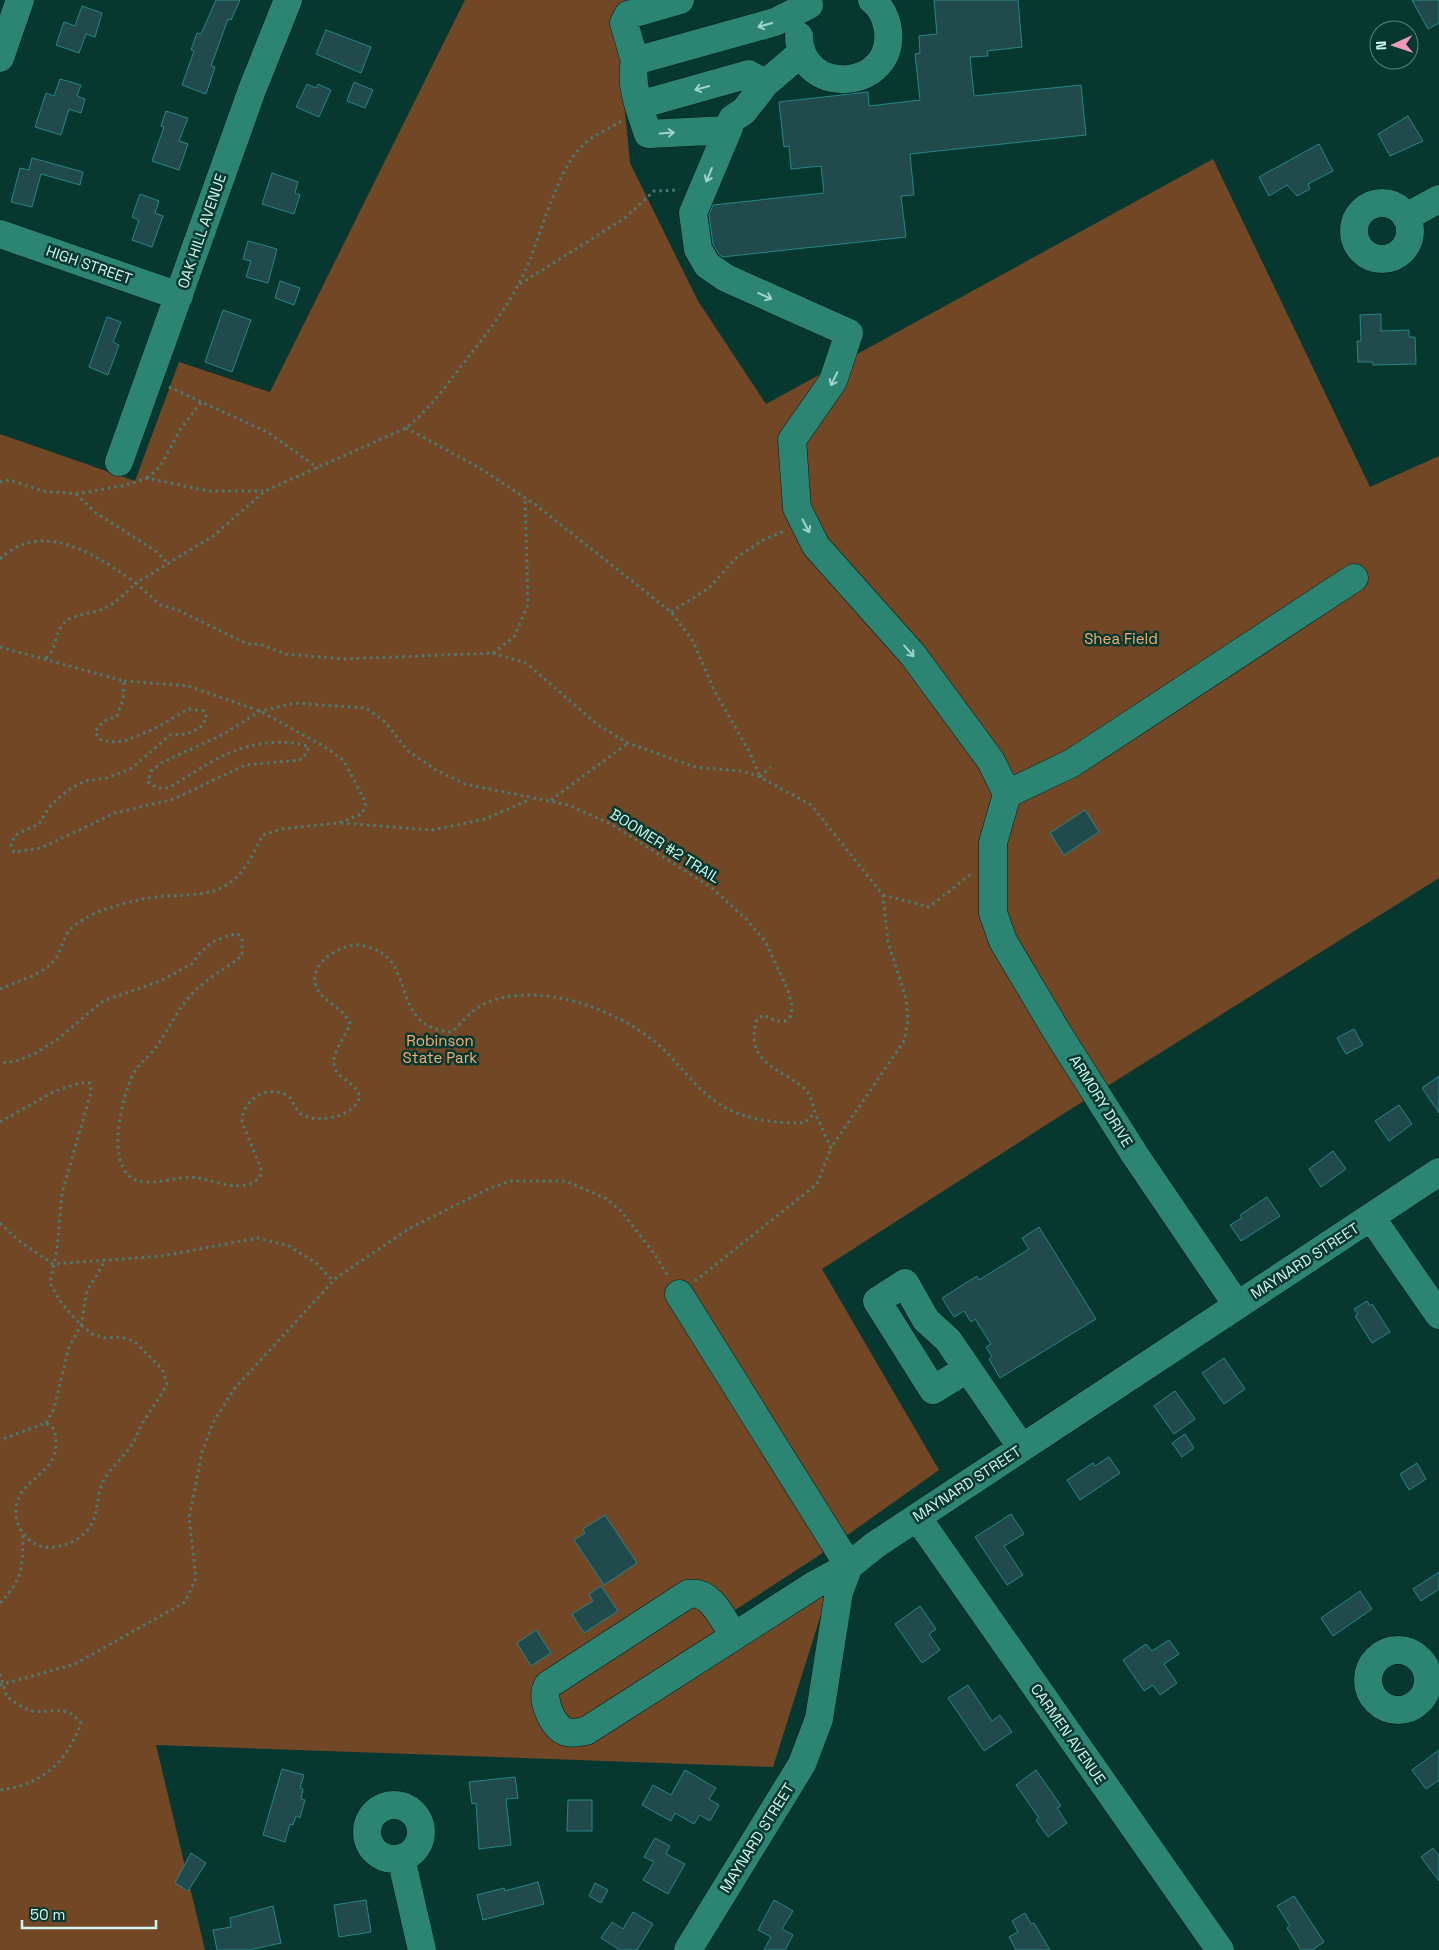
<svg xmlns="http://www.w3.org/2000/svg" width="1439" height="1950" font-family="'Space Grotesk',sans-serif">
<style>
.green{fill:#714726}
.building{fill:#204a4b;stroke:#258789}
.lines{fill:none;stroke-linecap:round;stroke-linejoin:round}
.minor-casing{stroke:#021c17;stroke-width:29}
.path{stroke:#4d7b71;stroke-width:3;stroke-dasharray:2.5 4;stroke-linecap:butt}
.minor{stroke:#2c8473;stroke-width:28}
.oneway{stroke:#9fd5c9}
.labels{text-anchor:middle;stroke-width:5;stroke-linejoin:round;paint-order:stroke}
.street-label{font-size:15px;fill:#d0f8ee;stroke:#07382f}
.park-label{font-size:15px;fill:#fbae73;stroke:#07382f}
</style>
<rect width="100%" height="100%" fill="#07382f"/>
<path class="green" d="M465,0H629L618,40L630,163L698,301L766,404L1213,159L1370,487L1439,456V878L1074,1107L822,1269L939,1470L818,1556L732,1612L734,1636L829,1589L773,1767L156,1745L205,1950H0V434L135,481L179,362L270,392Z"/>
<path class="building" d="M216,0H240L231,20L228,19L211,66L215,67L206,94L182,85L194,51L191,50L197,33L201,34Z
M934,0H1018L1022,47L987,51L988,56L970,57L974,96L1081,85L1086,135L910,154L914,195L901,196L906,237L722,257L719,254L713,244L711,230L709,214L713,205L824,193L821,166L791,169L789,146L784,147L779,102L868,92L869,106L920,100L915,54L920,53L919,36L937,34Z
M1412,0H1439V23L1428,29Z
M82,6L102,13L95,37L86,34L79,53L56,45L64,22L75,26Z
M326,30L371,47L361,73L316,54Z
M60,79L81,85L77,96L85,99L81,113L69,109L61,135L35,127L46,93L54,96Z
M354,82L373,90L365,108L347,101Z
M307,84L316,88L318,84L331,90L319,117L296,107Z
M166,111L188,118L179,141L188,144L179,170L152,161L164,127L161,126Z
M1408,116L1423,141L1390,156L1378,134Z
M1319,144L1333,171L1308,184L1310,189L1297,196L1287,185L1269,196L1259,177Z
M32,158L83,172L80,185L41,174L32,207L11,202L20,168L29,170Z
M272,173L298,182L295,193L300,195L294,214L262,204Z
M140,194L159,201L155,213L163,216L152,247L132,240L139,220L132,217Z
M248,241L277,249L268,283L246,277L251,261L243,259Z
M280,281L300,288L294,305L275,298Z
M223,310L251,320L232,372L205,362Z
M1381,314V331L1409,330V337H1415L1416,364L1373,365V362H1358L1357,341H1361L1360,315Z
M107,317L121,322L113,342L119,345L108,375L89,367Z
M1085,810L1099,832L1064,855L1050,833Z
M1354,1029L1363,1045L1346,1054L1337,1038Z
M1439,1076V1113L1422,1088Z
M1399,1105L1412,1124L1389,1141L1375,1121Z
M1333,1151L1346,1169L1321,1187L1309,1169Z
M1267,1197L1280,1216L1241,1241L1230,1225L1242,1218L1240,1215Z
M1039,1227L1096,1319L1000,1378L989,1359L992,1357L986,1347L991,1344L975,1319L971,1322L964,1311L954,1317L942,1298L977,1276L979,1280L1029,1249L1022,1238Z
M1367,1301L1370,1306L1372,1304L1390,1332L1372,1343L1355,1316L1358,1314L1354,1309Z
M1224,1358L1245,1389L1224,1404L1202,1373Z
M1175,1391L1195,1419L1174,1434L1154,1406Z
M1185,1434L1194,1448L1182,1457L1172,1443Z
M1109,1457L1120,1473L1080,1500L1067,1480L1093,1463L1095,1466Z
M1417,1463L1426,1479L1409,1490L1400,1474Z
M1011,1514L1024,1534L1004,1546L1023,1575L1007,1585L975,1537Z
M605,1515L637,1563L604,1585L574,1540L585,1533L583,1529Z
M1439,1572V1589L1421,1601L1413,1589Z
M601,1586L618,1611L584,1633L572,1614L593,1601L589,1594Z
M1360,1591L1372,1609L1333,1636L1321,1618Z
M920,1606L936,1629L929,1634L940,1650L922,1663L895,1624Z
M536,1630L551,1653L531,1666L517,1643Z
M1169,1640L1179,1654L1164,1664L1177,1683L1160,1695L1153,1685L1144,1691L1123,1660L1146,1644L1152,1651Z
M968,1685L992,1721L1000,1715L1012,1732L984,1751L948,1698Z
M1439,1750V1780L1426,1789L1412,1770Z
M282,1769L304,1775L300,1788L303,1789L301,1799L305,1800L300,1818L296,1816L293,1825L290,1824L285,1842L263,1835Z
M685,1770L716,1788L709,1799L719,1805L710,1821L700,1815L694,1824L675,1813L671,1821L642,1805L653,1785L671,1795Z
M1036,1770L1061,1806L1057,1808L1067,1823L1048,1837L1036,1820L1039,1818L1016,1785Z
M515,1777L518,1798L506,1799L511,1845L479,1849L476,1803L472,1804L469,1782Z
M568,1800H592V1831H567Z
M655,1838L670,1846L666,1854L685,1864L668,1894L643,1880L654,1862L644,1857Z
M1433,1848L1439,1856V1881L1421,1857Z
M191,1853L206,1863L188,1891L175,1883Z
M538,1882L544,1904L483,1920L477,1895L504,1888L505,1891Z
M595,1883L608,1890L601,1903L589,1896Z
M1294,1896L1324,1942L1312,1950H1301L1287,1928L1290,1926L1277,1906Z
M366,1900L371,1932L339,1937L334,1905Z
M774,1900L793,1911L782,1929L793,1935L785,1950H764L771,1937L758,1930Z
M273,1906L281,1943L249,1950H217L213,1930L231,1927L230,1918Z
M633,1912L653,1924L637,1950H620L601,1938L612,1922L623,1929Z
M1025,1913L1031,1924L1034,1923L1050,1950H1016L1009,1937L1018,1932L1012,1921Z"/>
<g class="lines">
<g class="minor-casing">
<path id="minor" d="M799,36C800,98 895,91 888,30C886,18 881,7 872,0
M801,53L765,84L744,111L732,119L728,130L648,134C641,113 629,84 635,61L775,22L809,5
M0,58L20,0
M635,61L624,23L628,15L680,0
M639,105L749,74L765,84
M728,130L693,213L698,249L707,265L726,278L849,333L833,381L792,440L797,508L816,546L913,655L991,761L1007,794L993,843V913L1003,941L1057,1032L1135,1155L1237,1305
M1354 231a28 28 0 1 1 56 0a28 28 0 1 1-56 0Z
M1406,217L1439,199
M0,234L179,296
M119,462L252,90L288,0
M1007,794L1072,763L1354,578
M1371,1217L1439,1315
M679,1294L849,1566L814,1585L586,1731C580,1732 572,1734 566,1732C552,1726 540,1699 548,1685L688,1594C711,1589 723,1620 734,1636
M967,1369L933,1390L877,1301L905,1283L926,1320L948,1340L1022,1448
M917,1517L1220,1950
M1368 1680a30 30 0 1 1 60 0a30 30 0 1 1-60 0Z
M367 1832a27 27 0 1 1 54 0a27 27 0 1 1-54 0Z
M401,1858L422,1950
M688,1950L802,1764L819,1719L839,1592L849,1566L875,1545L1439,1172"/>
</g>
<path class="path" d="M520,284L625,218L654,191L679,190
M169,387L269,433L318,468
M406,428L478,467L536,505L671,612L693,641L714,690L751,755L760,777
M147,478L160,467L180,430L201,402
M0,482L9,480L43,491L76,494L126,485L147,478L208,491H263
M76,494L96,513L154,550L168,563
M0,559C42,518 98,556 136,583L213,536L265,491L406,428C430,409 448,383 466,360C485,336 504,312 518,285C540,247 552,175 583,145C593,135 610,128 622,121
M671,612L709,588L736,558L763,540L785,531
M0,647L124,681L123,700L117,716L104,721L95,731L99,739L110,742L125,741L158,727L188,709L204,711L207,718L200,728L187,734L170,735L132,768L107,778L85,781L68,790L49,807L39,824L15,835L11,846L14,852L41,848L115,813L174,799L245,765L300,760L306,754L309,747C286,738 251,743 229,753C208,762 188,777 168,788H158L148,782L151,771L161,763L224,734L260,711L295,703L366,708L385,722L408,751L436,770L465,784L568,805L611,824L712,888L746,919L765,941L788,990L792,1006L791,1016L785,1021H776L763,1015L757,1019C744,1063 778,1067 804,1088C811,1094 813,1104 815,1113L804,1123C779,1123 753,1121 730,1110C699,1096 680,1062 654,1041C613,1008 538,981 486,1003C472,1009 463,1021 452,1032C389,1028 417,962 371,948C367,947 361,944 356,945C336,946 303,968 319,992C329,1006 342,1006 350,1024C344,1041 322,1062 342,1077C350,1083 356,1087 360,1097C358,1101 355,1106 351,1109C339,1119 313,1123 300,1113C295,1109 293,1101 289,1097C269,1082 241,1101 242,1122L261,1169L260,1177C244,1194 219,1182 199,1178C181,1174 148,1189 132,1178C106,1161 122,1098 133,1074C139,1063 150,1056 157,1046C169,1029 177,1010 191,995C205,979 225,969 242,956V939L238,934L230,935L212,942L199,954L192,964L160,981L103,1001L58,1039L34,1054L16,1061L0,1063
M493,653L514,637L528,604L525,497
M46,658C57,650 54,631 66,621C75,614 92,614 103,609C115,604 126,593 136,583L160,605L178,610L247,644H259L286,654L344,659L493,653L526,663L598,725L628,743L695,767L742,771L760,777L811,805L883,895L888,942L906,998L908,1021L904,1041L831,1148L815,1113
M760,777L771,767
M551,800L628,743
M341,823L432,830L485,819L531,799
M883,895L929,907L971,874
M0,989C18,981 44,975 56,958C63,947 63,934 75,925C95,909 139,898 165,896C188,895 212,896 231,882C246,871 254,851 263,835L281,829L338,823L362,814L366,803L344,761L325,747L260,711L188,686L124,681
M0,1122L53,1092L79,1083H90L91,1092L62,1193L57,1249L50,1283L62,1304L81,1325L92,1334L105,1338L120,1337L134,1341L162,1369L167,1384C161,1396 154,1405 147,1416C140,1426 136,1439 129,1449C121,1459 111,1468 105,1478C96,1493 99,1511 91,1525C80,1544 49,1554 32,1542C21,1534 15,1522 16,1509C18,1475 66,1476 54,1429L46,1423L0,1440
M0,1223L19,1241L53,1264L162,1256L258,1238L289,1246L316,1263L333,1281
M695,1281L817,1184L831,1148
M46,1423L54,1409L69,1347L81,1325L87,1291L105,1261
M0,1603C24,1578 22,1568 23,1535
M0,1674L7,1697C14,1702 24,1709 32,1711C54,1714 64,1703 81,1723C67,1762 42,1785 0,1790
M0,1685L75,1664L185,1602L196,1578L189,1518L202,1452L213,1423L234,1389L336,1278L410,1228L490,1188L511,1181H566L605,1198L621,1211L656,1256L668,1276"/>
<use href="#minor" class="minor"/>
</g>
<defs><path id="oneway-shaft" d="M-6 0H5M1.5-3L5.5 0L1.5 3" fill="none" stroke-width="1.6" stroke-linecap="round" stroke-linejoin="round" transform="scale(1.25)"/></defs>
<g class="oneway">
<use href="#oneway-shaft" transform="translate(765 25) rotate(164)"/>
<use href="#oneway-shaft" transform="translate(702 88) rotate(164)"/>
<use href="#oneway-shaft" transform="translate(667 133) rotate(-4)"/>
<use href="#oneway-shaft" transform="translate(709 175) rotate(112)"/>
<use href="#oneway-shaft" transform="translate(765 296) rotate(24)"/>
<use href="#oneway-shaft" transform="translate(834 379) rotate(116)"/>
<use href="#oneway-shaft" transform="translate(806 526) rotate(62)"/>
<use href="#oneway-shaft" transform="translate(909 651) rotate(49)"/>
</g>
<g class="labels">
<g class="street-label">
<text transform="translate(202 231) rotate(-71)" y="5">OAK HILL AVENUE</text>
<text transform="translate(89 265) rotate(19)" y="5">HIGH STREET</text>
<text transform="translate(665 846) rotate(32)" y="5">BOOMER #2 TRAIL</text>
<text transform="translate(1101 1101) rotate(58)" y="5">ARMORY DRIVE</text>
<text transform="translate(1305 1261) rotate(-33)" y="5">MAYNARD STREET</text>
<text transform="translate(967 1484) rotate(-33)" y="5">MAYNARD STREET</text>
<text transform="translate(1068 1734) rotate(55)" y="5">CARMEN AVENUE</text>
<text transform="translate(757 1838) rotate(-58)" y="5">MAYNARD STREET</text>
</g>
<g class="park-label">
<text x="1121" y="644">Shea Field</text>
<text x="440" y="1046">Robinson<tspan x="440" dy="17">State Park</tspan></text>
</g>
</g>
<g transform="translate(1394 45) rotate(267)"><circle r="24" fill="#07382f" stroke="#57857b"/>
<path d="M0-4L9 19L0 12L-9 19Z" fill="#ef9ab8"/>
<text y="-8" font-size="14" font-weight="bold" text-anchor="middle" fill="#d0f8ee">N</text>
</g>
<path d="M22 1920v8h134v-8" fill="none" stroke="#d0f8ee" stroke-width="2.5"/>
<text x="30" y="1920" font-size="15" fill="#d0f8ee" stroke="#07382f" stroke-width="4" paint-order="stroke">50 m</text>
</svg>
